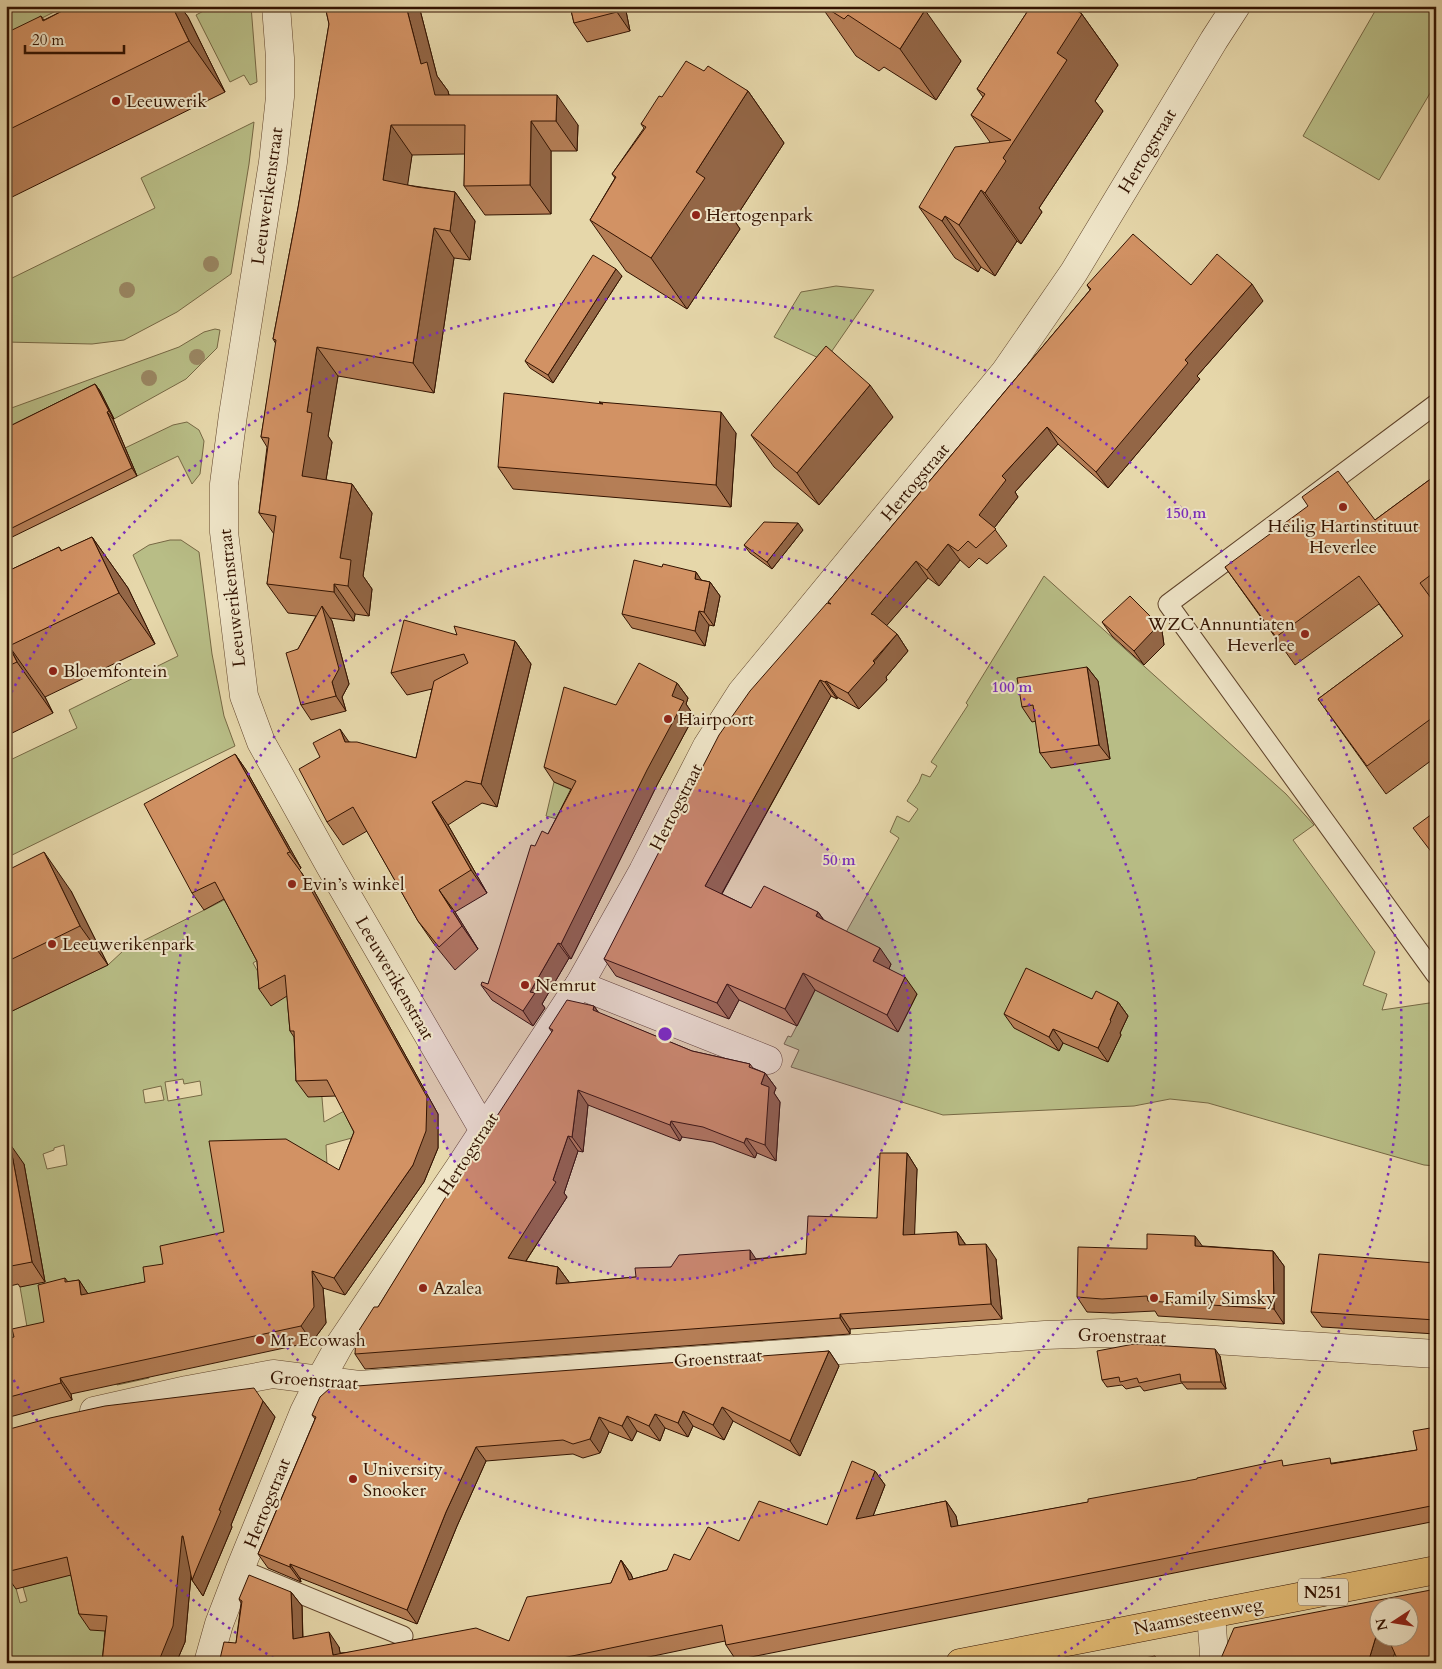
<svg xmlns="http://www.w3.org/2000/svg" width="1442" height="1669" font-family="Cardo,serif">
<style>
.green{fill:#b8bd86;stroke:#766844;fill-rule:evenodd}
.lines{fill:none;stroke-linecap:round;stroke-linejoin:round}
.service-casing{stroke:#60442b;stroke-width:21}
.minor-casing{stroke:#60442b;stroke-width:29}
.tertiary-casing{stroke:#60442b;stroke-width:29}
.primary-casing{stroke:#331301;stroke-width:29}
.service{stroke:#efe5c8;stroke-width:19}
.minor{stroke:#efe5c8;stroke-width:28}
.tertiary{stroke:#efe5c8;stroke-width:28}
.primary{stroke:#e3bc75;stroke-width:28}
.tree{fill:#9a8763}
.wall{fill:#b57e56;stroke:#331301}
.shaded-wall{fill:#936646;stroke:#331301}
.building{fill:#d29264;stroke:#331301}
.ring{fill:none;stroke:#7b2cbf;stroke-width:2.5;stroke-dasharray:2.5 5}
.poi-dot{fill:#8f2418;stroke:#efe5c8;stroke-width:2}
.labels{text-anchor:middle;stroke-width:4;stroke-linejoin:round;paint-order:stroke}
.shield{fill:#efe5c8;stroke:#6b523d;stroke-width:1}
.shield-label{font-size:16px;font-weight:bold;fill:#331301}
.poi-label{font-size:18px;fill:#331301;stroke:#efe5c8;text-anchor:start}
.street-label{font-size:18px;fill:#331301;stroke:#efe5c8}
.centre{fill:#7b2cbf;stroke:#efe5c8;stroke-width:2.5}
.ring-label{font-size:15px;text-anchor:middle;font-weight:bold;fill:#7b2cbf;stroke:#efe5c8;stroke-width:4;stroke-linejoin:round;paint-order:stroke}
</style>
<rect width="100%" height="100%" fill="#e6d7aa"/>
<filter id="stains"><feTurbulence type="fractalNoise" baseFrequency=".004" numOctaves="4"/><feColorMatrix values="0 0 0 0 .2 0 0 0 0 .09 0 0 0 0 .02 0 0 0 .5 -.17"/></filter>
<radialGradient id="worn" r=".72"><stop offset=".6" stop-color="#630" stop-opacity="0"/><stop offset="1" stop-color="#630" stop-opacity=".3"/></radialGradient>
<path class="green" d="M6,6H66L6,36Z
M213,6H251L257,82L250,85L244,75L230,82L196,15Z
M1378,6H1436V83L1379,180L1303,136Z
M254,122L249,164L231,274L177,312L124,340L92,344L6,342V281L155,208L141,178Z
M836,286L874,290L825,361L774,337L801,292Z
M215,329L220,330L217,348L186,379L114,419L100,391L6,438V410L179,347L204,332Z
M187,422L199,430L204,441L200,474L192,484L178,456L137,476L125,448L173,425Z
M170,540H181L199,552L212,654L224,716L235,746L6,858V762L77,728L69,710L178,656L133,555L149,545Z
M1044,576L1286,794L1314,825L1293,840L1375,952L1363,985L1387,994L1382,1010L1436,1002V1166L1424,1165L1208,1103L1170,1099L1134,1106L943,1115L791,1067L799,1050L784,1044L788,1036L791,1037L806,1008L804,1007L899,838L890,832L897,816L909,822L918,809L907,801L919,782L922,774L930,777L937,766L931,762L968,705L966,703Z
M554,782L596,801L572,823L546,816Z
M228,898L277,948L253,963L266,986L289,995L319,1061L324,1122L346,1110L363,1135L326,1145L330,1225L236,1249L141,1337L149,1378L117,1385L111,1349L30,1344L20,1287L45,1281L6,1169V1014L108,965L123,951ZM183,1079L184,1084L200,1081L202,1095L168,1101L165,1082ZM161,1086L164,1100L145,1103L143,1090ZM64,1145L67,1165L47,1169L43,1154L54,1150V1148Z
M42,1506L121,1633L142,1663H6V1552L20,1603L27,1601L23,1587L62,1577Z"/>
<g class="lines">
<g class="service-casing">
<path id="service" d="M1436,404L1168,604L1436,975
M240,1569L403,1636"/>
</g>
<g class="minor-casing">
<path id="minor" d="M579,985L768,1060
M94,1411L187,1390L273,1374L359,1385L1045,1335L1104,1333L1436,1354
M1211,1614L1214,1654L1213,1663"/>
</g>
<g class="tertiary-casing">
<path id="tertiary" d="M276,6L280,58V97L273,162L233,415L224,484V532L244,696L261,742L330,866L484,1131
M208,1663L219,1624L240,1569L304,1412L320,1380L340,1344L459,1168L579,985L643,871L707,746L741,693L1005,372L1074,272L1214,40L1236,6"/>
</g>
<g class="primary-casing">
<path id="primary" d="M960,1663L1436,1570"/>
</g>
<use href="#service" class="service"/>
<use href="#minor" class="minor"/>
<use href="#tertiary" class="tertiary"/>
<use href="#primary" class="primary"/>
</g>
<g class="tree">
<circle cx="211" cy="264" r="8"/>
<circle cx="127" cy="290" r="8"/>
<circle cx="197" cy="357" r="8"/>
<circle cx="149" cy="378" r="8"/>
</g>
<path class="wall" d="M72,6H180L188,17L225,92L6,200V41L41,16L44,20Z
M325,6H419L437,76L448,91L449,95L578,125L577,151H551V214L485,215L464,186L465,154L412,155L407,185L455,192L475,221L470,260L454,258L434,393L338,376L328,436L332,442L326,480L352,484L372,513L363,576L372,589L369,616L355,614L354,621L330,618L332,621L349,684L342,697L346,711L311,720L301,705L298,649L316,616L288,613L267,584L274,534L259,513L267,447L261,437L276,344L273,339L298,208L329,24Z
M570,6H630L631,9L626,11L630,31L587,42L574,23Z
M821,6H920L961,61L936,100L884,67L879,71L856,56Z
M1031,6H1076L1118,65L1095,101L1103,111L1039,208L1042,212L1021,244L1017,241L995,276L981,267L978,272L955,258L919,207L990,142L971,115L983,97L977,89Z
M704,71L748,91L784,143L734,220L740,229L687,309L626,271L590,220L615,178L612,174L644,128L641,124L662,97Z
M622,276L553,383L530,368L525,361Z
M1087,285H1191L1263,301L1197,376L1200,379L1108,488L1058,444L1015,492L1018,497L994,528L1007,546L987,564L979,558L969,568L960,560L939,586L928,578L886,626L897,634L908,651L886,677L887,680L859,709L837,697V699L831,696L722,894L751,908L818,912L824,920L891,964L889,969L917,994L898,1032L815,990L797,1026L739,1000L729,1019L616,976L604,959L829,604L828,602L1090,290Z
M95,384L100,391L114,419H113L137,476L6,540V428Z
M599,402L736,433L731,507L513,489L498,467L601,404Z
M893,417L819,505L774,467L751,435Z
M1436,475V757L1386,794L1318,699L1403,636L1379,604L1295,665L1225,567L1375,520Z
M803,530L772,569L750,553L744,545Z
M92,537L128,588L155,644L45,697L53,713L6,736V572L59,547L62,551Z
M662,567L696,572L701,580L710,582L720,596L714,626L709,625L705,646L632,628L622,614Z
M1102,622L1162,631L1164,645L1144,665L1112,636Z
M457,635L515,641L531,664L497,807L482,803L448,825L487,893L455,912L478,949L455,970L434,944L418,921L367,831L343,845L327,822L320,757L349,742L416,758L432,689L407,695L391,673Z
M1087,667L1098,681L1110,759L1051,768L1040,753L1036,721L1032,722L1022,707Z
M677,683L688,698L686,704L694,716L657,785L571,959L569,958L542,1004L545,1008L533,1026L492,1000L481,985L488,984L548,834L571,789L554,782L544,767L616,705Z
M235,754L246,770L301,868L299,870L313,889L438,1114V1148L424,1182L345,1295L323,1288L326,1323L312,1342L71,1394L72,1400L6,1418V1339L14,1337L44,1322L65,1278L68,1282L79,1280L88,1294L145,1282L163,1264L224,1232L339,1170L354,1132L336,1096L308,1097L296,1081L294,1037L290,1031L287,996L271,1006L259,989L257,961L224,899L204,910L192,893Z
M6,871L71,891L108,965L6,1014Z
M1092,999L1118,1002L1128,1016L1120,1033L1121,1035L1108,1062L1063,1043L1059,1051L1014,1028L1004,1014Z
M594,1006L599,1013L692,1051L750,1064L753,1068L765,1073L776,1088L774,1093L780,1102L776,1161L757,1153L755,1158L713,1142L682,1137L680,1141L588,1105L583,1152L578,1151L564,1193L567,1197L526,1261L558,1267L569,1282V1283L636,1277L671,1267L806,1254L877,1218L907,1153L917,1169L914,1235L957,1232L966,1245L996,1259L1002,1319L850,1329V1334L365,1369L355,1354L378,1307L552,1032L549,1028Z
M6,1145L24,1164L45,1282L20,1287L18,1284L6,1287Z
M1203,1246L1273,1251L1284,1266V1324L1158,1316L1155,1311L1113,1313L1087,1312L1077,1297L1147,1249Z
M1436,1263V1334L1322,1327L1311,1312Z
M829,1351L839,1366L800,1456L733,1421L724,1440L693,1426L688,1437L665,1428L660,1441L637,1431L632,1441L609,1432L600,1453L583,1458L573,1454L486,1461L457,1526L417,1624L300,1578L301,1582L268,1568L258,1554L315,1419L312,1415Z
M1220,1356L1226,1389H1187L1182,1383L1144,1391L1140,1386L1126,1389L1122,1385L1107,1387L1102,1380Z
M263,1401L275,1417L231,1525L232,1527L203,1596L192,1580L191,1576L185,1642L176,1663H102L105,1631L90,1630L79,1614L71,1575L16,1589L6,1575V1430Z
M1436,1427V1521L736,1660L726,1645L725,1641L620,1663H219L236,1643L241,1603L239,1599L291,1592L302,1606L303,1637L339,1647L340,1653L509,1641L611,1583L621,1560L631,1574L633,1579L667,1570L690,1560L739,1541L827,1525L875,1471L885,1485L873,1516L946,1501L956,1516L958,1526L1286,1466L1333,1463L1417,1450Z"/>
<path class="shaded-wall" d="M172,6H180L188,17L225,92L189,41Z
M406,6H419L437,76L448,91L455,125L435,95L421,64Z
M616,6H622L626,11L630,31L617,12Z
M1069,6H1076L1118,65L1095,101L1103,111L1039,208L1042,212L1021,244L985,193L1057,53Z
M925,10L961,61L936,100L900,49Z
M748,91L784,143L734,220L740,229L687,309L651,258L696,172Z
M557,95L578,125L577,151L556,121Z
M531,121L551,151V214L530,185Z
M391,125L412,155L404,210L383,180Z
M981,190L1017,241L995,276L959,225Z
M455,192L475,221L470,260L450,231Z
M945,216L981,267L978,272L942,221Z
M434,228L454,258L434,393L413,363Z
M616,269L622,276L553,383L548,375Z
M1252,284L1263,301L1197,376L1200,379L1108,488L1096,472L1185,360Z
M317,347L338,376L328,436L332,442L322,505L302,476L307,412Z
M95,384L100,391L114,419L109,411Z
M870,385L893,417L819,505L797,473Z
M107,412L113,419L137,476L132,468Z
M721,412L736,433L731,507L716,485Z
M1047,427L1058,444L1015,492L1018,497L991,532L979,515L1002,476Z
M352,484L372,513L363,576L372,589L369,616L348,586L340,558Z
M798,523L803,530L772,569L767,562Z
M92,537L128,588L155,644L119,593Z
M948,544L960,560L939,586L927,570Z
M916,561L928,578L882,631L871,614Z
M696,572L706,587L695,579Z
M710,582L720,596L714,626L704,612Z
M334,584L355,614L354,621L334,592Z
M322,606L332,621L349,684L342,697L346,711L336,696L332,682Z
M699,611L709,625L705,646L695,631Z
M1151,617L1162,631L1164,645L1144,665L1134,651Z
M897,634L908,651L886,677L887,680L859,709L848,693Z
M515,641L531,664L497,807L481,784Z
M9,646L45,697L53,713L17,662Z
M1087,667L1098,681L1110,759L1099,745Z
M820,680L831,696L717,902L705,886Z
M826,681L837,697V699L825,682Z
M677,683L688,698L686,704L694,716L657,785L571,959L561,944Z
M340,729L356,752L345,742Z
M235,754L246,770L301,868L290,852Z
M432,802L448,825L487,893L471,870Z
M44,852L71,891L108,965L80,926Z
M301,872L313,889L438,1114V1148L424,1182L345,1295L334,1278L413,1165Z
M439,890L455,912L478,949L462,926Z
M818,912L830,929L816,916Z
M558,943L569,958L542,1004L545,1008L533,1026L523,1011L530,992Z
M880,948L891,964L885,978L873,961Z
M803,973L815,990L797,1026L785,1009Z
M905,977L917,994L898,1032L887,1015Z
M727,984L739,1000L729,1019L717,1003Z
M1118,1002L1128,1016L1120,1033L1121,1035L1108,1062L1098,1048Z
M594,1006L604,1021L593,1010Z
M1053,1029L1063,1043L1059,1051L1049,1037Z
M765,1073L776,1088L774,1093L780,1102L776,1161L765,1145L761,1084Z
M578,1090L588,1105L583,1152L572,1137Z
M671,1121L682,1137L680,1141L670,1125Z
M568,1136L578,1151L564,1193L567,1197L518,1273L508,1258L553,1180Z
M746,1138L757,1153L755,1158L744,1143Z
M10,1144L24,1164L45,1282L32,1262Z
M907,1153L917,1169L914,1251L903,1235Z
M957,1232L967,1247L959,1245Z
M1195,1236L1206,1251L1195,1246Z
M986,1244L996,1259L1002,1319L991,1304Z
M750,1250L760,1265L750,1260Z
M1273,1251L1284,1266V1324L1274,1309Z
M558,1267L569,1282L567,1300L556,1284Z
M312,1271L323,1288L326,1323L312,1342L301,1326Z
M79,1280L90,1297L81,1295Z
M840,1314L850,1329V1334L840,1318Z
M1215,1349L1220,1356L1226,1389L1221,1382Z
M829,1351L839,1366L800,1456L790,1441Z
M60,1378L71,1394L72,1400L61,1383Z
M263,1401L275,1417L231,1525L232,1527L203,1596L192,1580L219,1510Z
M722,1407L733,1421L724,1440L713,1425Z
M683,1411L693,1426L688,1437L678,1423Z
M655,1414L665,1428L660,1441L649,1426Z
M627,1416L637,1431L632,1441L622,1426Z
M599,1417L609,1432L600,1453L590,1439Z
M476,1447L486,1461L457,1526L417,1624L407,1610L446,1512Z
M875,1471L885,1485L866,1534L856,1519Z
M946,1501L956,1516L961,1542L951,1527Z
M182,1536L193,1553L185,1642L176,1663H158Z
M621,1560L631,1574L639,1594L629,1580Z
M290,1564L300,1578L301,1582L290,1567Z
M291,1592L302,1606L303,1653L293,1639Z
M1380,1623V1636H1392L1397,1644L1392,1663H1368Z
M329,1632L339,1647L342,1663L333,1655Z
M1155,1656L1160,1663H1156Z"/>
<path class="building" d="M72,6H172L189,41L6,131V41L9,39L6,33L41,16L43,21Z
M325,6H406L421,64L427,62L435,95H557L556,121H531L530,185L464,186L465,125H391L383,180L417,187L455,192L450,231L434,228L413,363L317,347L307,412L312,413L302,476L352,484L340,558L351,560L348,586L334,584V592L267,584L276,516L259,513L269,438L261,437L276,340L273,339L298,208L329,24Z
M570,6H616L617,12L574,23Z
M823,6H920L925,10L900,49L848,15L844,19Z
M1031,6H1069L1082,14L1057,53L1067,60L1003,158L1006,161L985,193L981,190L959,225L945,216L942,221L919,207L955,147L1011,140L971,115L985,94L977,89Z
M686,61L704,71L708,66L748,91L696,172L705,178L651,258L590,220L616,177L612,174L646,127L641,124L659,96L662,97Z
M1133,234L1191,285L1217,254L1252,284L1185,360L1188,363L1096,472L1047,427L1002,476L1006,480L979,515L996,529L976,548L968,541L958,551L948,544L927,570L916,561L871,614L874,615L897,634L873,661L875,663L848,693L826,681L825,682L820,680L705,886L751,908L764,886L818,912L816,916L880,948L873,961L905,977L887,1015L803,973L785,1009L727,984L717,1003L604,959L719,735L750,691L827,603L831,604L828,602L1091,289L1087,285Z
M593,255L616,269L548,375L525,361Z
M826,346L870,385L797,473L751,435Z
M95,384L109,411L107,412L132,468L6,531V428Z
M504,393L603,404L599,402L721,412L716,485L498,467Z
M1338,471L1375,520L1436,475V571L1420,583L1436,605V715L1367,766L1318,699L1403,636L1359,576L1276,637L1225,567L1308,506L1302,497Z
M764,522L798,523L767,562L744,545Z
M92,537L119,593L9,646L17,662L6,667V572L59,547L61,551Z
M634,560L662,567L663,564L696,572L695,579L710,582L704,612L699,611L695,631L622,614Z
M1130,596L1151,617L1153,631L1134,651L1102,622Z
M322,606L339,669L332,682L336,696L301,705L286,653L298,649Z
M404,620L457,635L454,626L515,641L481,784L466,781L432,802L471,870L439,890L462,926L439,947L418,921L353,807L327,822L299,769L320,757L313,743L340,729L345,742H357L416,758L434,681L468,663L464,654L391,673Z
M639,663L677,683L672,696L684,701L647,770L561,944L558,943L530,992L535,993L523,1011L481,985L482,982L488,984L531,845L535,846L542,831L548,834L576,781L544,767L564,687L616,705Z
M1087,667L1099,745L1040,753L1033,705L1022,707L1017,678Z
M235,754L290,852L287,853L301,872L427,1097L426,1131L413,1165L334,1278L312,1271L314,1307L301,1326L60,1378L61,1383L6,1398V1339L14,1337L12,1329L44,1322L38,1285L65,1278V1282L79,1280L81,1295L145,1282L143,1267L163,1264L160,1246L224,1232L209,1141L286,1139L339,1170L354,1132L327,1080L296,1081L294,1031H290L285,975L259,989L257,961L215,882L192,893L144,804Z
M1436,811V858L1413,828Z
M44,852L80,926L6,962V871Z
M1026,968L1092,999L1096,991L1118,1002L1110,1020L1111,1021L1098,1048L1053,1029L1049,1037L1004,1014Z
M567,1000L594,1006L593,1010L692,1051L750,1064L749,1067L765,1073L761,1084L769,1087L765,1145L746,1138L744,1143L703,1127L671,1121L670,1125L578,1090L572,1137L568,1136L553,1180L556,1182L508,1258L558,1267L556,1284L636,1277L635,1268L671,1267L679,1255L750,1250V1260L806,1254L808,1216L877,1218L880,1153H907L903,1235L957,1232L959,1245L986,1244L991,1304L840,1314V1318L355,1354L356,1335L374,1307H378L471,1156L553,1030L549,1028Z
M10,1144L32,1262L6,1267V1145Z
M1147,1234L1195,1236V1246L1273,1251L1274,1309L1148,1301L1147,1296L1102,1299L1077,1297L1078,1247L1147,1249Z
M1319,1254L1436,1263V1320L1311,1312Z
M1134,1344L1215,1349L1221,1382H1181L1180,1374L1139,1383L1137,1378L1120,1382L1119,1377L1102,1380L1097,1351Z
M829,1351L790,1441L722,1407L713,1425L683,1411L678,1423L655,1414L649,1426L627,1416L622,1426L599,1417L590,1439L573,1444L563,1440L476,1447L446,1512L407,1610L290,1564V1567L258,1554L316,1417L312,1415L320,1397L330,1388Z
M254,1388L263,1401L219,1510L221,1511L192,1580L183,1536H182L173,1626L158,1663H102L107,1616L79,1614L67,1557L6,1572V1430L50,1418L105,1406Z
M1436,1427V1505L726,1645L722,1625L548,1661V1663H219L224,1642L236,1643L242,1601L239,1599L249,1575L291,1592L293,1639L329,1632L333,1655L476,1628L509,1641L527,1597L611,1583L621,1560L629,1580L667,1570L674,1554L690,1560L708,1527L739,1541L759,1501L827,1525L852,1461L875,1471L856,1519L946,1501L951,1527L1088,1502V1499L1197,1479V1478L1282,1460L1283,1466L1330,1458L1331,1464L1417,1450L1413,1431Z
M1436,1589V1662L1399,1663L1387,1636H1410V1606H1380V1623L1368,1663H1219L1234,1628Z
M1155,1656L1156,1663H1119Z"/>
<circle cx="665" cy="1034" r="246" fill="#7b2cbf" fill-opacity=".12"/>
<g class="ring">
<circle cx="665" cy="1034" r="246"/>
<circle cx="665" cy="1034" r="491"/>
<path d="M280 1662A737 737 0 0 1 8 1369M8 699A737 737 0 1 1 1050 1662"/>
</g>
<g class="poi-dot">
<circle cx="116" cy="101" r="5"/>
<circle cx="696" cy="215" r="5"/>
<circle cx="1343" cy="507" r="5"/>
<circle cx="1305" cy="634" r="5"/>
<circle cx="53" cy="671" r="5"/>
<circle cx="668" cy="719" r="5"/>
<circle cx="292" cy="884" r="5"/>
<circle cx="52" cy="944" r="5"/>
<circle cx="525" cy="985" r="5"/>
<circle cx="423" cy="1288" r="5"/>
<circle cx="1154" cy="1298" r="5"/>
<circle cx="260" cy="1340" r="5"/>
<circle cx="353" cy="1479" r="5"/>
</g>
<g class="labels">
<rect class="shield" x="1298" y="1578.5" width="50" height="27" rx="4"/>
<g class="shield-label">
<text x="1323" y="1598">N251</text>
</g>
<g class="poi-label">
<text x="126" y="107">Leeuwerik</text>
<text x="706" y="221">Hertogenpark</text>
<text x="1343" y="532" text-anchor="middle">Heilig Hartinstituut<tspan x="1343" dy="21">Heverlee</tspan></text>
<text x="1295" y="630" text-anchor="end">WZC Annuntiaten<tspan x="1295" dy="21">Heverlee</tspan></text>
<text x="63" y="677">Bloemfontein</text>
<text x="678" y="725">Hairpoort</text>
<text x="302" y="890">Evin’s winkel</text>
<text x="62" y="950">Leeuwerikenpark</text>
<text x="535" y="991">Nemrut</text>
<text x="433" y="1294">Azalea</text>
<text x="1164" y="1304">Family Simsky</text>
<text x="270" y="1346">Mr Ecowash</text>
<text x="363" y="1475">University<tspan x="363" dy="21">Snooker</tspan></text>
</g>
<g class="street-label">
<text transform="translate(1147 151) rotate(-59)" y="6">Hertogstraat</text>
<text transform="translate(267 196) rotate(-82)" y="6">Leeuwerikenstraat</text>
<text transform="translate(915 482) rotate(-50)" y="6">Hertogstraat</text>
<text transform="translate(232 598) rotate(-96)" y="6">Leeuwerikenstraat</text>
<text transform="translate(676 807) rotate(-63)" y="6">Hertogstraat</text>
<text transform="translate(395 978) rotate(60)" y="6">Leeuwerikenstraat</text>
<text transform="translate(468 1154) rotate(-57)" y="6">Hertogstraat</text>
<text transform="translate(1122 1336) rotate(2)" y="6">Groenstraat</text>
<text transform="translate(718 1358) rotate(-4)" y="6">Groenstraat</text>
<text transform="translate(314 1380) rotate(4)" y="6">Groenstraat</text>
<text transform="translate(267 1503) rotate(-68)" y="6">Hertogstraat</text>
<text transform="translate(1198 1616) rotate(-11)" y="6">Naamsesteenweg</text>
</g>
</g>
<circle cx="665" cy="1034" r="8" class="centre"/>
<g class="ring-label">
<text x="1186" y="518">150 m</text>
<text x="1012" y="692">100 m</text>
<text x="839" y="865">50 m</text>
</g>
<rect width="1442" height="1669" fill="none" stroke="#e6d7aa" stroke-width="25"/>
<rect x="8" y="8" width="1427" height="1654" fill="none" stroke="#331301" stroke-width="2.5"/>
<rect x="12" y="12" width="1417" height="1644" fill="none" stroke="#331301"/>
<g transform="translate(1394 1622) rotate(258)"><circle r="24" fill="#efe5c8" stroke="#a49178"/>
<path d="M0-4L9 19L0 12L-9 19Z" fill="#8f2418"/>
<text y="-8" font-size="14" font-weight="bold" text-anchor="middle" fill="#331301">N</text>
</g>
<path d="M25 45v8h99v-8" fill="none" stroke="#331301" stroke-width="2.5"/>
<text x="32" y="45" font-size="15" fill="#331301" stroke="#efe5c8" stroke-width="4" paint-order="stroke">20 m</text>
<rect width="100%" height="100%" filter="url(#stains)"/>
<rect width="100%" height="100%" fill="url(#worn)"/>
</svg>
